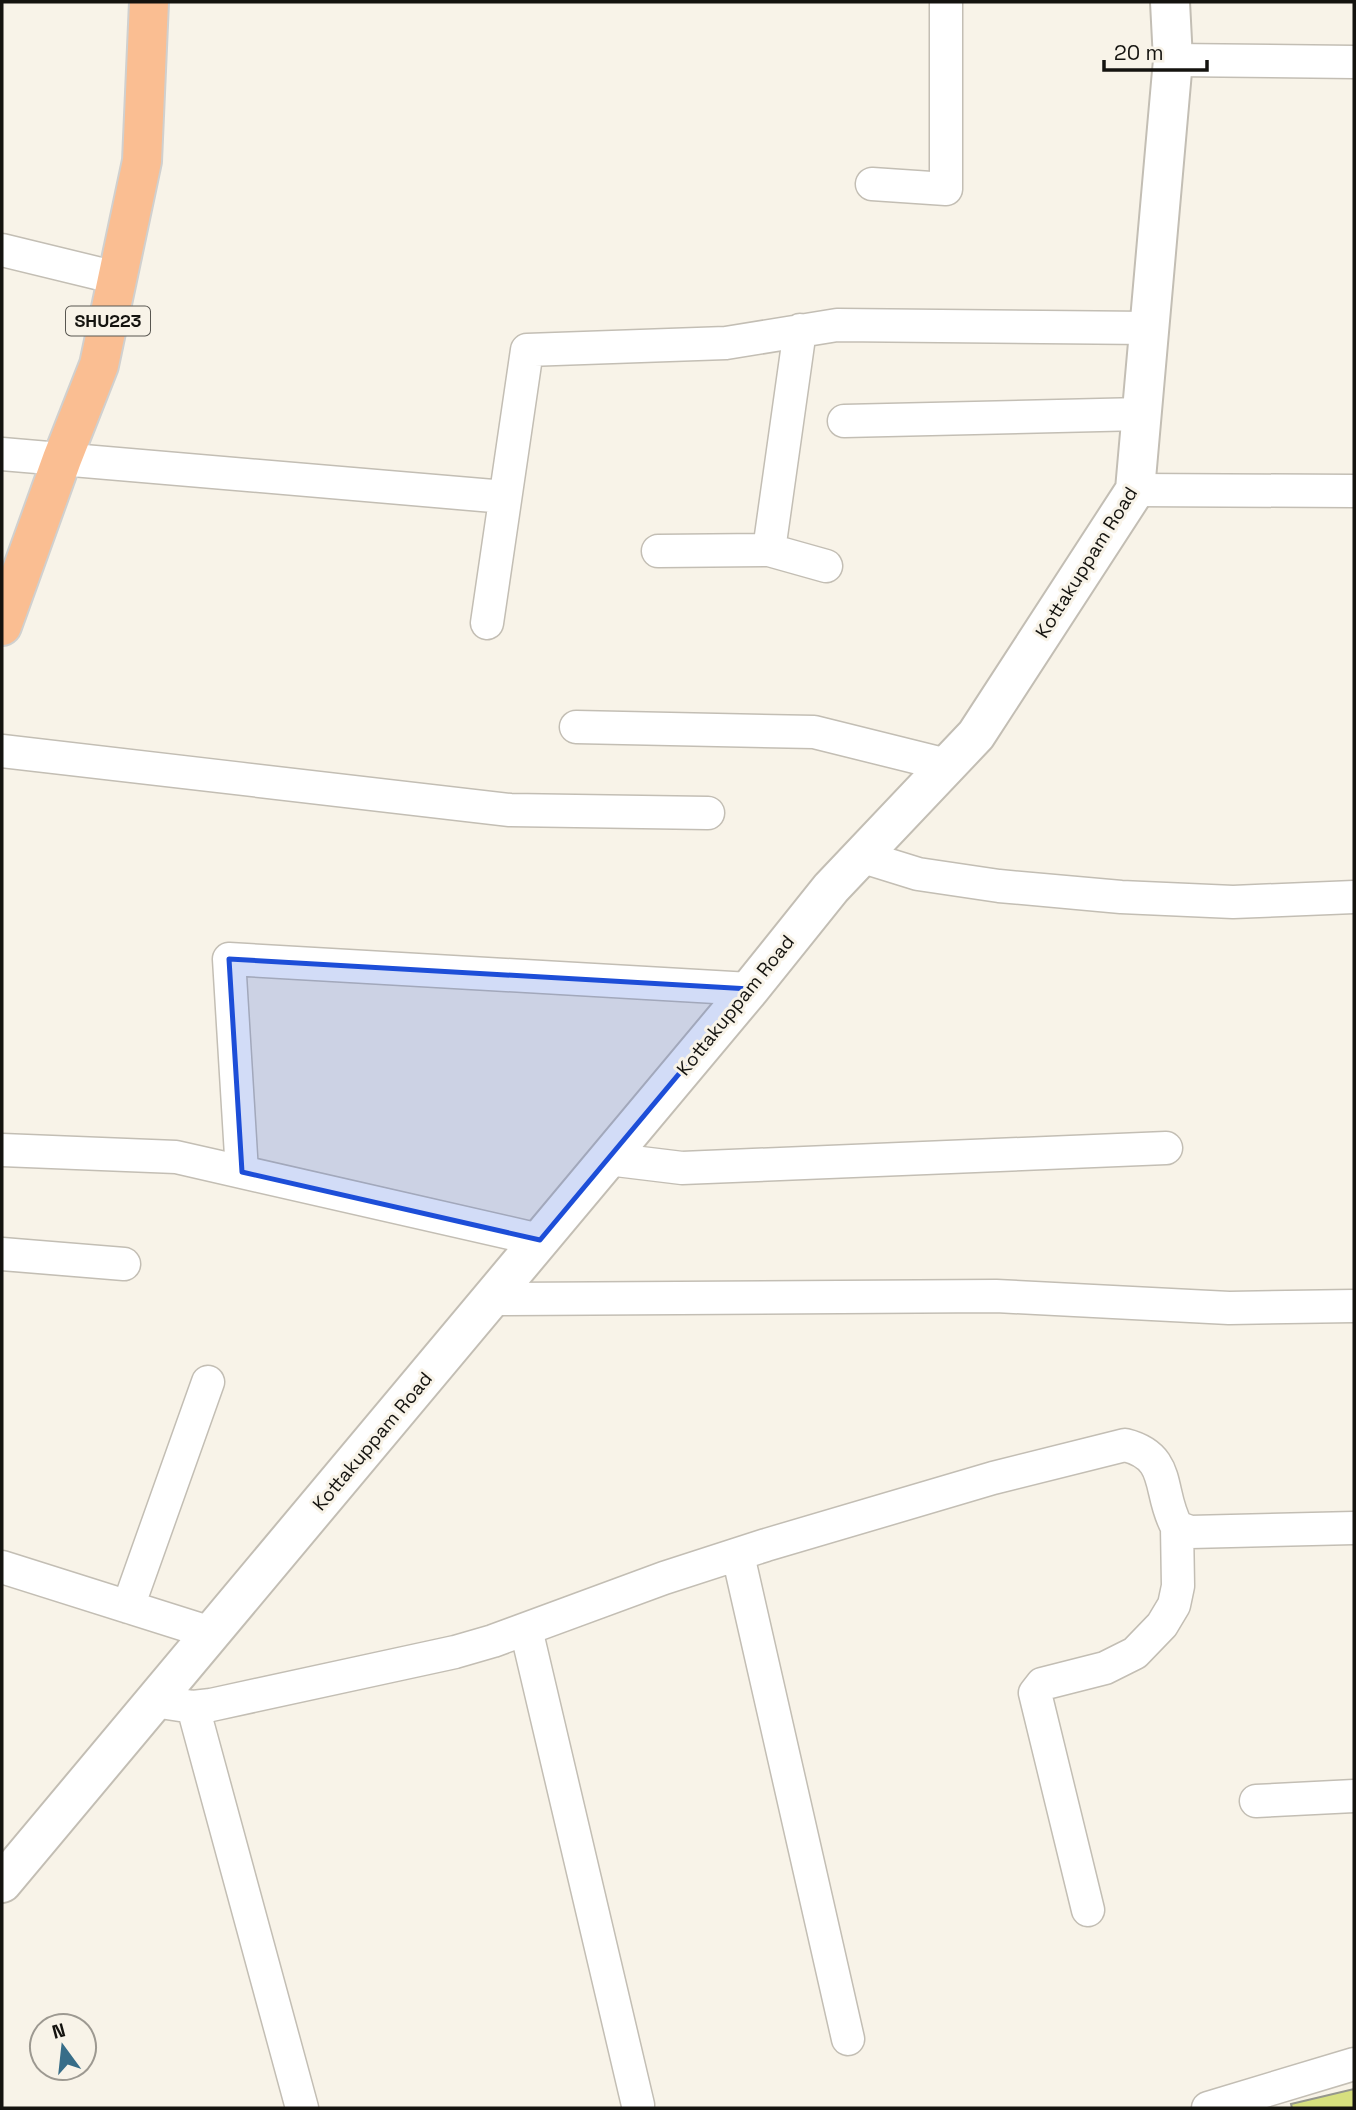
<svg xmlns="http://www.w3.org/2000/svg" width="1356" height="2110" font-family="'Space Grotesk',sans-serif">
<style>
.building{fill:#d7e07f;stroke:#95978c;stroke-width:2}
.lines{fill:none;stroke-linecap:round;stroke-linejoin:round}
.minor-casing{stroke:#c3beb4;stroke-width:35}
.tertiary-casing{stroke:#c3beb4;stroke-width:42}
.primary-casing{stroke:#d0d0cf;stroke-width:42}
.minor{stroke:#fff;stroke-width:32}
.tertiary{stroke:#fff;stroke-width:38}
.primary{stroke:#fabe92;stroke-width:38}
.marked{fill:#1d4ed8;fill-opacity:0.2;stroke:#1d4ed8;stroke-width:5;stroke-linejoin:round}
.labels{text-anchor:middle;stroke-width:6;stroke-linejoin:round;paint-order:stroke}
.shield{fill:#f8f3e8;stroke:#585650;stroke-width:2}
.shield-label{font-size:18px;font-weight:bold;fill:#14130f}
.street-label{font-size:19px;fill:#14130f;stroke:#f8f3e8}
</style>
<rect width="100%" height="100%" fill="#f8f3e8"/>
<path class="building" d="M1354,2089V2108H1292L1291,2104Z"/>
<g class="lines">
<g class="minor-casing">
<path id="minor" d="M1173,60L1354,62
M872,184L946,189V2
M2,250L117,278
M844,421L1142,414
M2,454L505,497
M1135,490L1354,491
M769,550L800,330
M658,551L769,550L826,566
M487,623L527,350L726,343L837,325L1149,328
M576,727L814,732L947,765
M2,751L510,810L708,813
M860,856L918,874L999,886L1121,897L1233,902L1354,897
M2,1150L176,1157L540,1240
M608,1159L682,1168L1166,1148
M242,1172L229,959L750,989
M2,1254L124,1264
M490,1299L996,1296L1229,1308L1354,1306
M738,1555L848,2039
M2,1567L211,1633
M128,1607L208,1382
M526,1629L638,2105
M154,1701L193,1707L211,1705L455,1652L493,1641L664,1578L766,1545L993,1478L1125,1445C1173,1457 1157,1492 1177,1527L1190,1532L1354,1528
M193,1707L302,2108
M1256,1801L1354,1796
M1088,1910L1035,1693L1042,1684L1105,1668L1135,1653L1162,1625L1174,1605L1178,1586L1177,1527
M1208,2108L1354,2064"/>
</g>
<g class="tertiary-casing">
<path id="tertiary" d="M2,1883L750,989L831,888L976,735L1135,490L1173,60L1170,2"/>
</g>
<g class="primary-casing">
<path id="primary" d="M2,626L62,459L99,365L142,161L149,2"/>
</g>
<use href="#minor" class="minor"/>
<use href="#tertiary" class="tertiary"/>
<use href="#primary" class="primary"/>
</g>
<path class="marked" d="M229,959L750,989L540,1240L242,1172Z"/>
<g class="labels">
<rect class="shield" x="66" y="306.5" width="84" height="29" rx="5"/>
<g class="shield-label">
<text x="108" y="327">SHU223</text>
</g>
<g class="street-label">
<text transform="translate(1086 562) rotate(-58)" y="7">Kottakuppam Road</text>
<text transform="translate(735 1005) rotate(-51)" y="7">Kottakuppam Road</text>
<text transform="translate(372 1441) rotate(-50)" y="7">Kottakuppam Road</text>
</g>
</g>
<rect width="1356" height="2110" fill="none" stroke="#14130f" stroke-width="7"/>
<g transform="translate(63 2047) rotate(345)"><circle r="33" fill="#f8f3e8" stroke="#9d9991" stroke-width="2"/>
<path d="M0-5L12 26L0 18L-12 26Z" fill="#376d88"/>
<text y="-10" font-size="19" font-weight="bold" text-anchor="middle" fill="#14130f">N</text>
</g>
<path d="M1104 60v10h103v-10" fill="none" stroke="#14130f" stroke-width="3.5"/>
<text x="1114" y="60" font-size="21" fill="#14130f" stroke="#f8f3e8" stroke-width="5" paint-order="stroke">20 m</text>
</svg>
